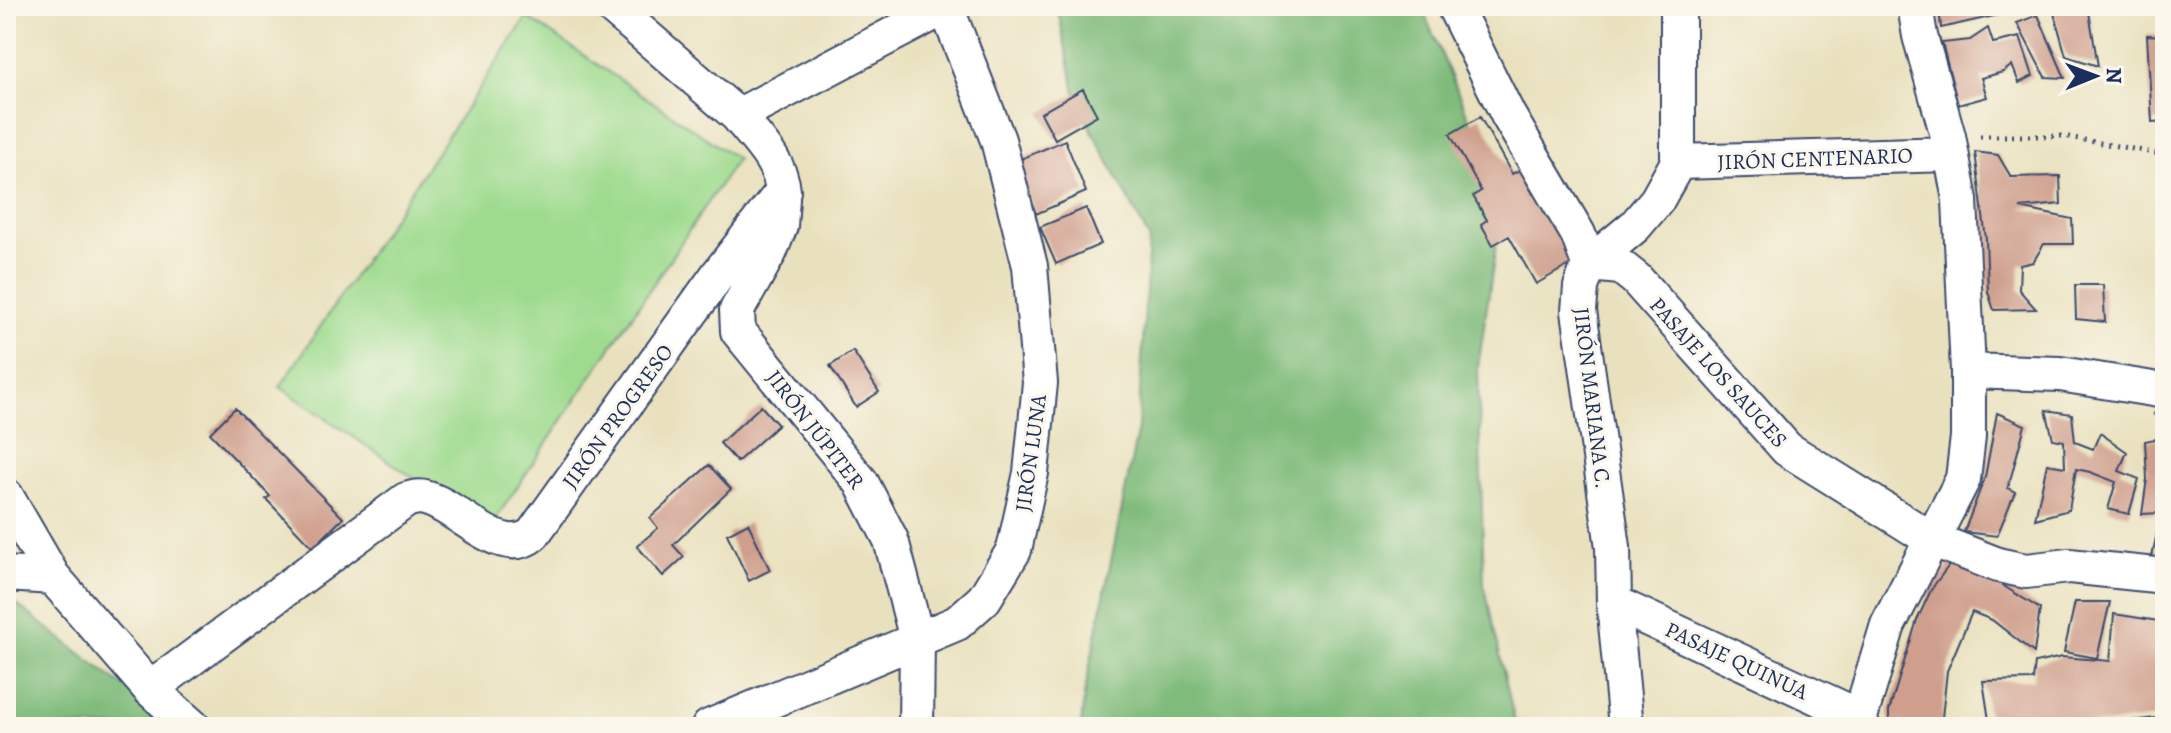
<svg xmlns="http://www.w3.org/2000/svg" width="2171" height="733" font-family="Alegreya,serif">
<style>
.green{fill:#9fdb8f;stroke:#5d8576;stroke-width:2}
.forest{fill:#7fbb7a;stroke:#4d756c;stroke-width:2}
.building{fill:#cf9e8c}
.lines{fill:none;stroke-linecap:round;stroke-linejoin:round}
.street-casing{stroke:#3a4a6c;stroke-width:38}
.path{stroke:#3a4a6c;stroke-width:5;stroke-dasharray:2 6;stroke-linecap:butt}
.street{stroke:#fff;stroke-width:34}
.labels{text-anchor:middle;stroke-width:6;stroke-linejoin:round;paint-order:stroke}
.street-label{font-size:22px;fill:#1b2f5e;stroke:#fbf7ec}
</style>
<rect width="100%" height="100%" fill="#fbf7ec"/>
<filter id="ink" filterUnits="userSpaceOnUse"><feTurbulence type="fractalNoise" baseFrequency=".0125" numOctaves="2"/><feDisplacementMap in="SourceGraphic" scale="16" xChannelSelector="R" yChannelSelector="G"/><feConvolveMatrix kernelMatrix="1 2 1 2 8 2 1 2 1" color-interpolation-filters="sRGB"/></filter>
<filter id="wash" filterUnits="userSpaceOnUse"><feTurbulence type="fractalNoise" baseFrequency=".006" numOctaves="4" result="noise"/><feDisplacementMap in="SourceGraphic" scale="32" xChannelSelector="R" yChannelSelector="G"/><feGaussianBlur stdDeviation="1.8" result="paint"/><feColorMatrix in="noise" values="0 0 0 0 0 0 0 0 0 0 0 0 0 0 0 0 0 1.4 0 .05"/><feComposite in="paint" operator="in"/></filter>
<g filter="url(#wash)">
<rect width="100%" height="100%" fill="#e9e1be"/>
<path class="green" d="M527,17L737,159L489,529L280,387Z"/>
<path class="forest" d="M1057,6H1421L1503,198L1478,367L1484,585L1516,727H1081L1084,695L1138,428L1149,238L1077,102Z
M6,596L176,727H6Z"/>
<g id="blocks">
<path class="building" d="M1939,6H2033L2034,7L1941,28Z
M2052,6H2088L2098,66L2066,56Z
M2038,15L2065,78L2045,77L2017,23Z
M1988,28L1993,43L2020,37L2033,76L2019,83L2012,65L2003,72L1981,78L1987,97L1958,105L1942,43L1970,40Z
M2147,35L2165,36V121L2152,122Z
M1083,89L1097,115L1055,139L1041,113Z
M1480,117L1512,174L1520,170L1533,194L1537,192L1578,260L1536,284L1509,236L1493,245L1481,224L1487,220L1473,196L1481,191L1450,134Z
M1065,140L1086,192L1036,214L1014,162Z
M1975,152L1998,155L2011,177L2060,176L2061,204L2020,208L2072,219L2073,244H2044L2033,262L2020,265L2019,290L2036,309L1994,310L1988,292L1986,239Z
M2160,164L2165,165V196H2163Z
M1086,208L1101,244L1056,264L1040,227Z
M2075,285H2103L2105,322L2076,319Z
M853,351L879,392L856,407L830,366Z
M2165,403V428L2154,414Z
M761,406L778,425L737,462L720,443Z
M235,408L343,518L313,548L266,499L270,496L210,433Z
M2046,410L2072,414L2075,442L2093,449L2100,433L2127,452L2119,471L2139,479L2129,514L2108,509L2116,482L2090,472L2076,469L2069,510L2035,519L2047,464L2065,467L2064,441L2053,439Z
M1997,413L2025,425L2008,488L2015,492L1997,536L1964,532L1985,477Z
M2165,437V501L2161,513L2142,514L2147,479L2145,441Z
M709,465L731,489L673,545L684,557L663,576L637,546L658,528L650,518Z
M2160,518H2165V569L2150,567Z
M748,523L770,570L749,581L727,534Z
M1956,556L2040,609L2034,653L1992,620L1972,612L1947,671L1941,727H1889V711L1917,620L1932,588Z
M2075,602H2110L2097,658L2064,652Z
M2114,614L2165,622V717L2105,724L1990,727L1983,681L2033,680L2035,663L2062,657L2110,661Z"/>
</g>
</g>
<g filter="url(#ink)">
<use href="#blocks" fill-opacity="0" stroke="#3a4a6c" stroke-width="2"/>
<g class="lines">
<g class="street-casing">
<path id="street" d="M611,6L738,116
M1454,6L1508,115L1578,234L1589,264L1581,287L1579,311L1613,547L1614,603L1626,727
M1678,162L1951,154
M782,199L780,226L770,251L737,310L738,331L861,482L891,540L917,639L916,727
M1589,264L1621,267L1636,279L1787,449L1931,539L1998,565L2026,571L2069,566L2165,576
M1589,264L1635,226L1657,200L1678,162V6
M1968,371L2060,374L2165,391
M6,496L53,577L150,689L193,727
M6,574L53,577
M1614,603L1860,717
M150,689L406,500C412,498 418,496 425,498C457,505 501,561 533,534L717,276L783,191C781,162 756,139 738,116L947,6
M709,727L957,623L984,599L1014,550L1031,473L1040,383L1030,266L998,140L946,7
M1862,727L1860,717L1888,625L1963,479L1968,437V371L1960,200L1948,136L1920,36L1915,6"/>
</g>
<path class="path" d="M1980,136H2063L2165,155"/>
<use href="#street" class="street"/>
</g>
</g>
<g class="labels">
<g class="street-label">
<text transform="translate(1815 158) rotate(-2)" y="8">JIRÓN CENTENARIO</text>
<text transform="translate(1719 372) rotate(48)" y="8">PASAJE LOS SAUCES</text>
<text transform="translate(1593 398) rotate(83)" y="8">JIRÓN MARIANA C.</text>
<text transform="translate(617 416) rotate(-54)" y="8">JIRÓN PROGRESO</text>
<text transform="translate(816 429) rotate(52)" y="8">JIRÓN JÚPITER</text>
<text transform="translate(1030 453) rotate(-82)" y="8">JIRÓN LUNA</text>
<text transform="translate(1737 660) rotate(25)" y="8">PASAJE QUINUA</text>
</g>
</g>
<rect width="2171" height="733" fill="none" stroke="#fbf7ec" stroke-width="32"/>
<g transform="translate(2095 76) rotate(89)" stroke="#fbf7ec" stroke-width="6" paint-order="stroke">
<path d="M0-6L14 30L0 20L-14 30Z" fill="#1b2f5e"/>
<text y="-12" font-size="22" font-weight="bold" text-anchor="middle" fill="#1b2f5e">N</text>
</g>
</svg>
